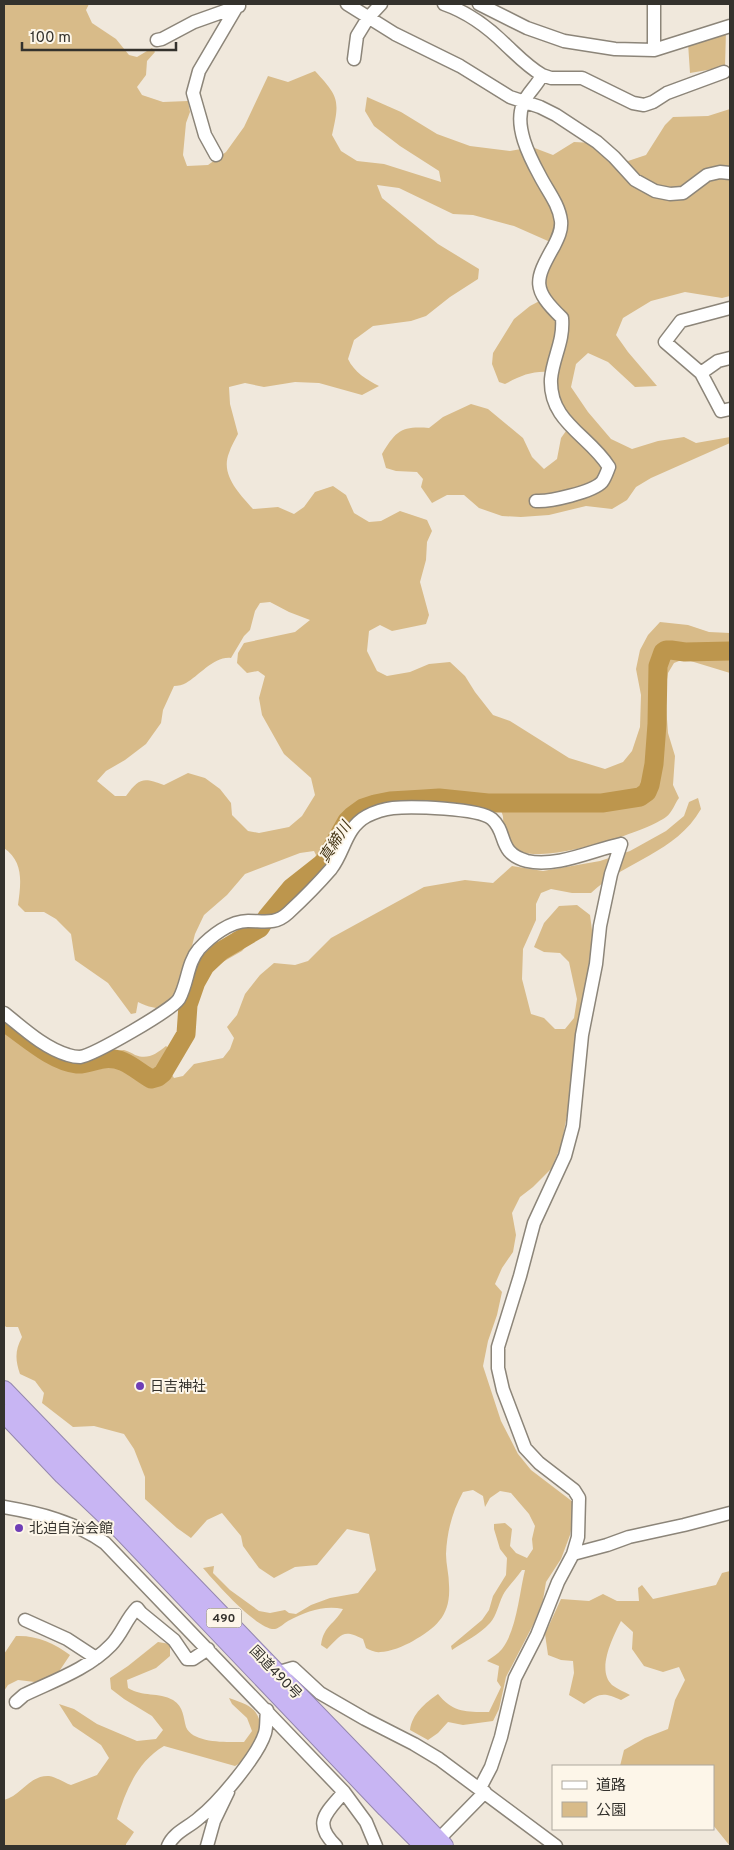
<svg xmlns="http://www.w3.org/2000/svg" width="734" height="1850" font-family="Overpass,'Noto Sans JP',sans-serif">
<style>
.green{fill:#d8bb89;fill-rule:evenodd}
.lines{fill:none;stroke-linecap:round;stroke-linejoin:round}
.river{stroke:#bd964d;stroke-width:19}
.minor-casing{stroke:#8c8579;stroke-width:15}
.highway-casing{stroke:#9487ae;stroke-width:20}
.minor{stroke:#fff;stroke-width:12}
.highway{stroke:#c8b5f3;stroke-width:18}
.poi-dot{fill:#6f3eb6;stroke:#fdf6e9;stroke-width:2}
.labels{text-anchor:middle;stroke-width:4;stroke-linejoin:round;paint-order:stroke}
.shield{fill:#fdf6e9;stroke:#706d65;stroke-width:1}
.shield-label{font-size:12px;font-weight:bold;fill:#34322d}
.poi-label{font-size:14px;fill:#34322d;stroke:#fdf6e9;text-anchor:start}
.street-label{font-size:14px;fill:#34322d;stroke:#fdf6e9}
.water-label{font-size:15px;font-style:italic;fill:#423211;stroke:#fdf6e9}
</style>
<rect width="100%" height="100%" fill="#f0e8dc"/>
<path class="green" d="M4,4H89L86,10L92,23L116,39L129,55L137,57L152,48L155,52L147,61L146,75L137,87L142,95L163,102L188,101L190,112L186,123L183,155L187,166L208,165L226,152L244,127L268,76L288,82L315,71C339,97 340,100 332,135L341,151L357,161L384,164L441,182L439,171L400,146L374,126L365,111L367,97L401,112L437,134L470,146L510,151L532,147L553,155L574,142L594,143L628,161L646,155L665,125L673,117L708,116L730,109V296L722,298L685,292L651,301L623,318L616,335L628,352L657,386L635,387L608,362L588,353L576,364L571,387L588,412L611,439L632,449L658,441L684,437L696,443L730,437V443L651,478L636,487L627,500L612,509L586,506L549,515L521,517L502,516L479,508L464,495H447L432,503L421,487L423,479L417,472L396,471L386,468L382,454C396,431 401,426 429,428L443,417L471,404L488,409L523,438L532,457L544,469L557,459L561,438L571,424L548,372C532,371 520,376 505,384L499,382L492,364L493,353L514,319L530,306L547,297C539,278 548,268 558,252L548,241L514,226L473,215L453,214L399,188L377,185L382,198L438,244L479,269L478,279L450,297L426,316L411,321L373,326L354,340L348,359C354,372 367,380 379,386L362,395L319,383L295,382L264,387L245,383L229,387L230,404L238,434C235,440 231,446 229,453C220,475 240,494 253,509L278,507L294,514L304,507L315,492L333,486L346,495L354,513L369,522L381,521L400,511L427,520L432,531L427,542L426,560L420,582L429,615L426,624L392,631L380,625L369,631L367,651L377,671L387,676L410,672L429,664L450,662L465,676L475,692L493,715L510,721L569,758L605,769L623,762L632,751L640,727L641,695L636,669L640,650L648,635L660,622L688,625L709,632L730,633V673L684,659L674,663L668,673L665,692L668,733L675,756L673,785L679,798C675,803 672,813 666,817C645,833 536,867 516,849C510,844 503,833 503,826C503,819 504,817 501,811C482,804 458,805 437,804C422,802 407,797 392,797C387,797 382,799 377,800C342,807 325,834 326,869L315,881L272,919L259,917L283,890L313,864L316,855L314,851L300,853L245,874L227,895L204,915L195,934L190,954L197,962L234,932L251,929L256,935L242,951L214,967L200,989L182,1008C166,1009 153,1010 138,1002L136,1013L131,1014L108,983L75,960L71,934L56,919L44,912H25L18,905C21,883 24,862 4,848ZM270,602L289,612L310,620L295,632L244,643L238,653L237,663L247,673L258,671L265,676L259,698L262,715L284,754L311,778L315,795L302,816L289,827L259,833L248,831L232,815L231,803L220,789L205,778L188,773L164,785C143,777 139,778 126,796H115L97,781L106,771L125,760L146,744L161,723L163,710L174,686C178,686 183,685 186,683C199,676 214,656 231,658L244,636L250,630L255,611L260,603Z
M726,31L725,67L690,73L688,43Z
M698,798L701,809C676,853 625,861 591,893H572L551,889L541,893L536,904V920L523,949L522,979L531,1014L544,1018L555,1029H565L574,1018L577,999L569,962L560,953L544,952L534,947L544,923L559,906L577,905L590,915L594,945L592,965L575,1039L576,1069L561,1146L551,1169L533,1187L520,1197L512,1213L516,1235L513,1252L502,1268L495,1284L502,1292L497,1315L488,1341L483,1366L501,1421L518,1454L531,1470L573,1502L574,1514L570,1535L561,1559L546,1582L543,1600L534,1623L506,1677L499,1709L493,1721L463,1725L448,1722L438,1733L428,1740L410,1730C412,1714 425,1703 438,1694C453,1713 467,1712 489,1712L501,1687L497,1681L499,1666L487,1661C492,1657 498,1654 502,1649C517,1629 519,1594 525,1570H522C516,1579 508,1586 503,1595C498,1605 497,1615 490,1623C479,1635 465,1641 452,1650L451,1646L482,1620L489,1610L493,1596L506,1575L507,1558L500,1549L494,1529V1524L505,1523L512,1529L510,1546L516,1553L527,1558L533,1549L532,1539L535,1526L529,1514L511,1493L500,1491L490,1498L485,1507L483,1496L473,1490L463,1492C452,1512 447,1532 446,1554C446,1564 449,1575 449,1585C451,1615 437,1627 413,1641C404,1646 390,1652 380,1652C376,1653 370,1650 366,1648L363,1639C343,1629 342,1634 327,1649L321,1645C324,1625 334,1625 343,1609C323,1605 306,1612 288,1621C284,1623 280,1628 275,1629C258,1631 215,1582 203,1568L214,1566L213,1573L230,1590L259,1611L270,1613L285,1610L289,1613L296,1614L311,1605L330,1598L358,1593L376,1570L369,1534L347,1529L317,1565L295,1567L274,1578L259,1568L243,1546L241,1536L222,1513L207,1520L191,1538L177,1528L145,1499V1477L134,1449L124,1434L94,1426L73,1427L42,1403L44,1393L35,1381L20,1374C15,1360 15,1350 22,1337L18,1327H6L4,1325V1032C25,1048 64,1075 91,1068C103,1064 108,1050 124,1050C128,1051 132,1053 135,1055C148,1060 156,1054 166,1046L172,1051L166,1065L174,1078L183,1076L194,1064L223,1058L230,1049L234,1038L227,1027L237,1015L245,994L260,975L274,963L295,965L308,961L331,938L424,887L465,880L493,883L512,866L543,871L600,861L630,851L666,831L684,816L689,802Z
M730,1571V1846L713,1825V1766H620L624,1750L645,1738L668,1729L675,1700L685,1680L679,1667L663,1672L644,1666L632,1649L633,1632L621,1621C613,1637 596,1670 612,1685C617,1689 625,1692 630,1695L621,1700C603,1692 600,1693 584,1704L569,1695L574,1673L573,1661L561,1660L548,1655L545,1634L561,1599L589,1601L603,1594L617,1601H639L638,1588L642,1585L653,1599L716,1585L722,1573Z
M16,1636C36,1635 54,1643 70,1655L58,1673L35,1682L18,1680L8,1685L4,1691V1654Z
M158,1642L170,1644V1656L156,1668L127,1680L128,1688C142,1697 159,1692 173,1700C184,1707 183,1717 186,1727C193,1744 229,1742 244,1742L252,1731L247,1718L232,1704L229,1698C251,1706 258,1707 262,1732L244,1761L235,1766L164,1746C137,1762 126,1790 117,1819L134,1832L126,1844V1846H4V1800C21,1796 29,1775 49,1776C56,1777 65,1783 71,1785L97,1775L109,1758L101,1745L73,1726L59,1704L74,1709L97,1724L137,1741L156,1739L163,1730L152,1716L124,1699L111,1689L110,1678L128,1666Z"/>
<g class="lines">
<path class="river" d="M4,1022C25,1036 51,1061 77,1064C85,1065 95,1060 103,1059C124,1056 135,1070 151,1079L158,1077L163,1073L186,1034L188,1005L196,982L205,966L221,951L260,928L267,917L291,888L324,862L347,821L352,816L363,808L375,804L390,801L424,799L439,798L488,803H602L640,797L647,792L650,785L654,764L657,724L658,666L663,652L666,650H671L685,652L730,651"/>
<g class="minor-casing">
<path id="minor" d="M347,4L395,34L460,66L510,97L540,107L556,115L597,142L614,157L635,180L655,191L670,194L683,193L707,175L720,172L730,173
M444,4C467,12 489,28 506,45C518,56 527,66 542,75
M479,4L527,28L564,41L615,49L654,50L730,26
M157,40L162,39L194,22L239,6
M654,50V4
M354,59L357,36L368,18L381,4
M216,155L205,135L193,93L199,71L236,8
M730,308L681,321L665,342L701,373L721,411L730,409
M701,373L718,361L730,358
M536,501C549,502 593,492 602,482C605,478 607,472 609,467C589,435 549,422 551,379C553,357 564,342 562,318C532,289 534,281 554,246C558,238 562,230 561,221C559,204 547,190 540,176C529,156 514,126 523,104C527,93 537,86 542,75L551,78H582L633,103L644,105L653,102L667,93L724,72
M4,1013C23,1028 44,1048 68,1055C71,1056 77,1057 80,1057C94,1055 172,1010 179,999C188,983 187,963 199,949C211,936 230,921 248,921C264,921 275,925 288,913C302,900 318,884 331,869C345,851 345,828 367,816C375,812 385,809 393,808C411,806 479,808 492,819C508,833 497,853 527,861C556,868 593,850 621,844
M4,1507C39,1513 75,1522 105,1543L344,1792L366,1822L376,1846
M573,1554L607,1545L629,1537L684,1525L730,1513
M25,1620L67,1639L96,1658
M276,1673L293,1668L320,1693L365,1719L414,1744L439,1759L556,1846
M16,1702L24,1695C53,1681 88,1669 111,1645C122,1634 126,1619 137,1608L141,1613L174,1640L187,1659H193L208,1649
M480,1788L491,1767L501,1737L515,1678L537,1635L558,1582L573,1554L578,1537L579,1498L574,1490L539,1463L525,1448L503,1390L498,1368V1347L520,1276L534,1223L565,1156L573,1126L582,1035L596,964L600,926L611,874L621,844
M434,1844L485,1792
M168,1846C174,1832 188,1828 199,1818C218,1803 258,1756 265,1733C267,1726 266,1717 267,1710
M207,1846L214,1821L228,1792
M336,1846C312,1823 326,1813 344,1792"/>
</g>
<g class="highway-casing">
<path id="highway" d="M4,1390L444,1846
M4,1413L63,1475L122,1531L386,1808L424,1846"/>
</g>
<use href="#minor" class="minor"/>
<use href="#highway" class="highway"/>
</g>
<g class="poi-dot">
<circle cx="140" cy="1386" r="5"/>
<circle cx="19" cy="1528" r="5"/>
</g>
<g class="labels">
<rect class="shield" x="206.5" y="1608.5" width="35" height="19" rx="4"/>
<g class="shield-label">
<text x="224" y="1622">490</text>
</g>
<g class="poi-label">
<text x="150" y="1391">日吉神社</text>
<text x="29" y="1533">北迫自治会館</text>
</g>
<g class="street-label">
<text transform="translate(276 1672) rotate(46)" y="5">国道490号</text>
</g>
<g class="water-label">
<text transform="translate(335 842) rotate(-57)" y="5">真締川</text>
</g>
</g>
<rect width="734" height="1850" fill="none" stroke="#34322d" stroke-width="10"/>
<rect x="552" y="1765" width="162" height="65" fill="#fdf6e9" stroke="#ada89e"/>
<rect x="562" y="1781" width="25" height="8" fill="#ffffff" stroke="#ada89e"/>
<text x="596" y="1790" font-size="15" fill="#34322d">道路</text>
<rect x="562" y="1802" width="25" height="15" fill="#d8bb89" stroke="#ada89e"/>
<text x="596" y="1815" font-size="15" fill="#34322d">公園</text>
<path d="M22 42v8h154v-8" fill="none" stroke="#34322d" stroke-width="2.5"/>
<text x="30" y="42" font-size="15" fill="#34322d" stroke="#fdf6e9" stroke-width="4" paint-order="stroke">100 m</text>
</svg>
